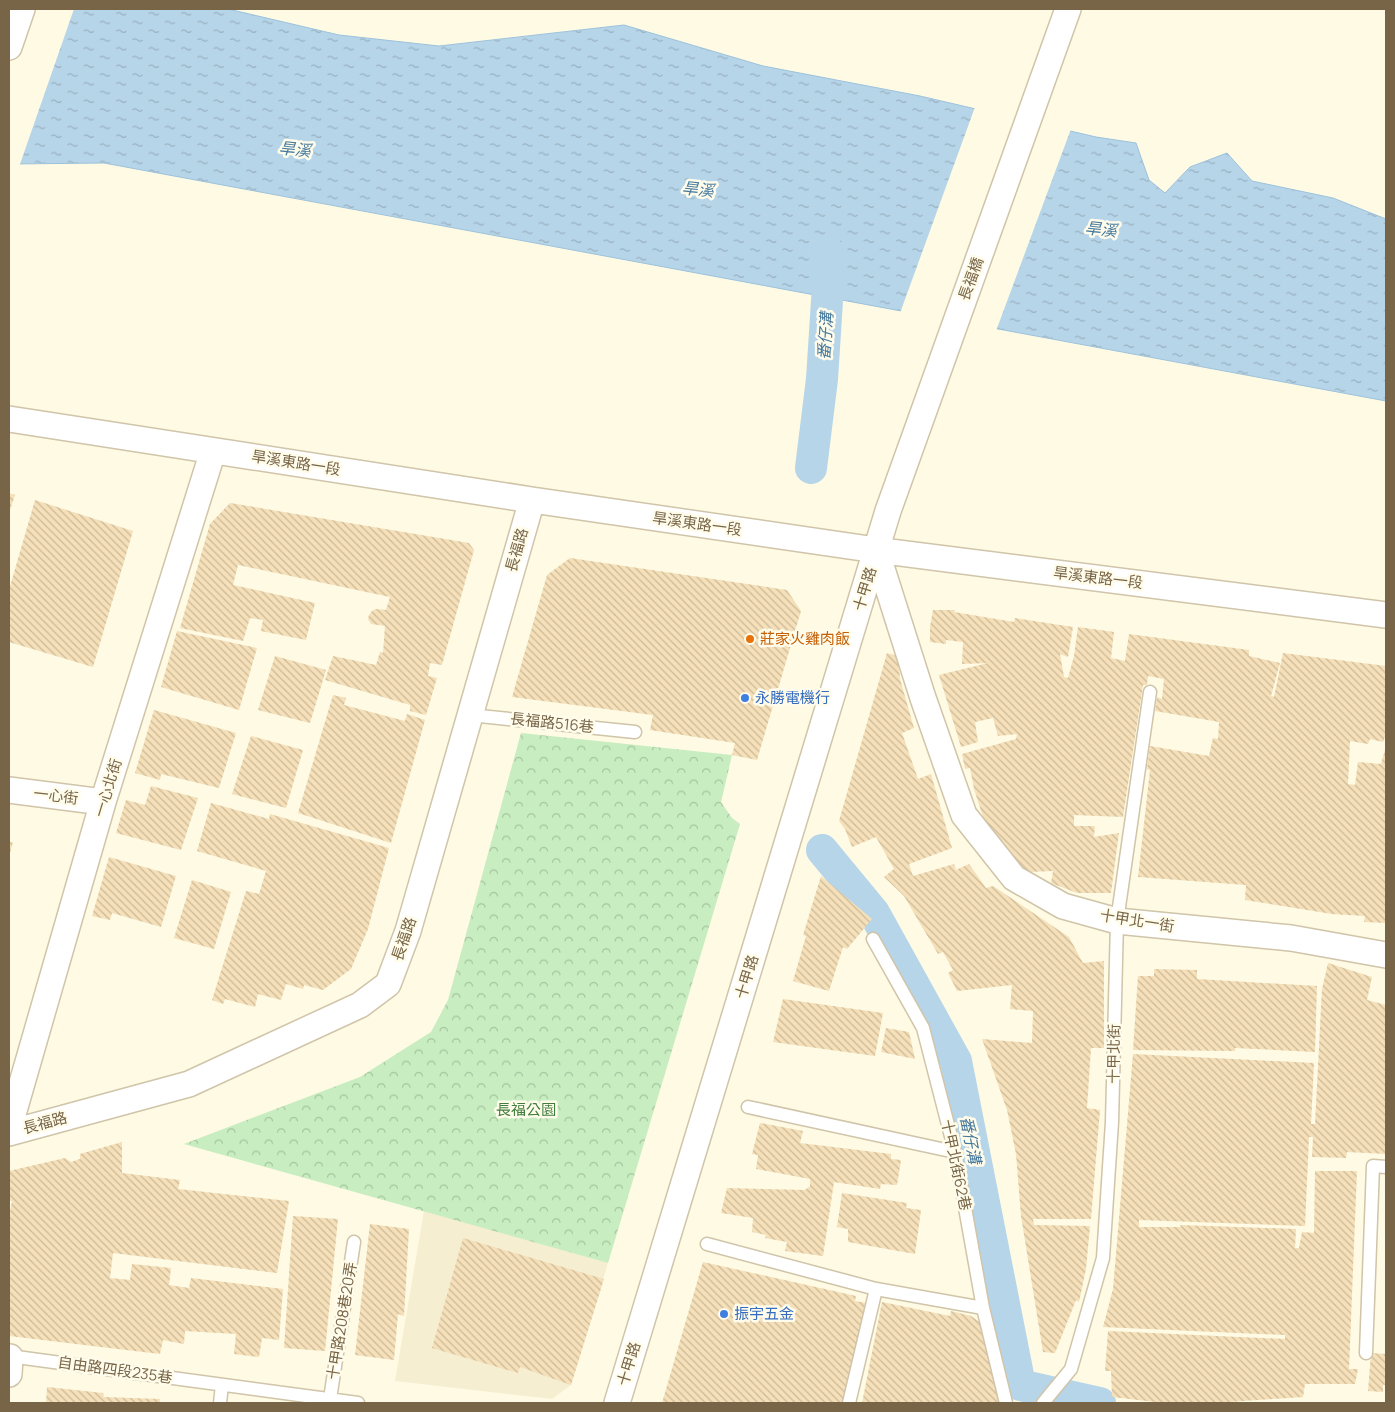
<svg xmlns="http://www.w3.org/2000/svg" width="1395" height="1412" font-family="Manrope,'Noto Sans TC',sans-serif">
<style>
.residential{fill:#f6eed1}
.park{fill:url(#park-crowns)}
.water{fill:url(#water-ripples);stroke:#9cc2dc}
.pier{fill:#fefae3}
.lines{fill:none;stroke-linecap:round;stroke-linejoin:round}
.canal{stroke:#b6d5e9;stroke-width:32}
.building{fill:url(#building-back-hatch)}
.service-casing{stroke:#d0c4a9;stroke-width:15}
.minor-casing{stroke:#d0c4a9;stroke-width:28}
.service{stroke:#fff;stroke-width:12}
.minor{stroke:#fff;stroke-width:25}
.food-dot{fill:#e8710a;stroke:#fffceb;stroke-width:2}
.shop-dot{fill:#3f7fe0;stroke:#fffceb;stroke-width:2}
.labels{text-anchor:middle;stroke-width:5;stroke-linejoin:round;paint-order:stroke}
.street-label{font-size:15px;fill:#786547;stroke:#fffceb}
.food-label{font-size:15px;fill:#c56008;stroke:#fffceb;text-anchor:start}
.shop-label{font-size:15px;fill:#366cbe;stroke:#fffceb;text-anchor:start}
.park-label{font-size:15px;fill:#417f3e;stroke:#fffceb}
.water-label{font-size:16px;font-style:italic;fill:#44789c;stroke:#fffceb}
</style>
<defs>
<pattern id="park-crowns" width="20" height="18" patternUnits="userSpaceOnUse" patternTransform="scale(1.25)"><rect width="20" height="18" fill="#c7edc1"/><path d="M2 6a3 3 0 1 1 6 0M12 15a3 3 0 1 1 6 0" fill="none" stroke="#a6c49f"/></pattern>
<pattern id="water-ripples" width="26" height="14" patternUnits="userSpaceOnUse" patternTransform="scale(1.25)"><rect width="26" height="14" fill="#b6d5e9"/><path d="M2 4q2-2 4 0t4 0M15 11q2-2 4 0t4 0" fill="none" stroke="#99b0bf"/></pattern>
<pattern id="building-back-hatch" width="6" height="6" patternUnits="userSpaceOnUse" patternTransform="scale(1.25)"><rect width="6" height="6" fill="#f5e0b9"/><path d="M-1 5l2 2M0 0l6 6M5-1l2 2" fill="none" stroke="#cbb998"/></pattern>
</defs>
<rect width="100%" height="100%" fill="#fefae3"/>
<path class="residential" d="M424,1211L608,1263L571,1385L552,1399L395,1381Z"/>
<path class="park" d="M521,733L732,755L721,802L732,818L740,824L608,1263L184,1144L360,1077L431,1032L448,1000Z"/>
<path class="water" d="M9,9H228L339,35L439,46L624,25L763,66L920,96L1096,137L1136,143L1149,180L1165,193L1190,167L1227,153L1252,181L1333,198L1386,219V401L104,163L9,164Z"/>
<path class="pier" d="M9,9H74L19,167H9Z
M975,107L1071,129L996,331L900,313Z"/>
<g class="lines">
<path class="canal" d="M811,468L822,379L830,254
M822,850L874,913L956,1061L1020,1385L1100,1403"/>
</g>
<path class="building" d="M9,493L15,495L9,513Z
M35,500L133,531L93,667L9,642V590Z
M230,503L469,543L474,550L442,665L430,663L428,676L437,678L426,715L410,711V705L325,680L333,656L376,665L380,652L383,653L385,626L371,624L368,619L369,615L372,611L376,609L386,610L390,597L238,565L233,585L315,603L306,640L261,631L263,620L250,618L243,641L180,628L210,524Z
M570,558L787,590L801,611L757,760L732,755L735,743L650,730L653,715L512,697L547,575Z
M933,610H955L954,612L1014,622L1015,618L1073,627L1068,657L1060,654L1064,677L1068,678L1074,656L1078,627L1114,632L1111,658L1125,661L1129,634L1249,650V656L1280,663L1271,696L1274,697L1283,653L1386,666V735L1383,742L1370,739L1368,744L1350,741L1348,784L1355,785L1358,762L1381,764L1386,746V923L1364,922L1365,916L1332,914L1245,900L1246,885L1138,877L1150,770L1147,769L1150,746L1209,756L1213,738L1218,739L1219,722L1155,711L1157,697L1162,699L1164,679L1148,676L1147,685H1143L1123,817L1074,815V826H1095L1094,837L1119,833L1111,893H1077L1051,883L1053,871L1029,872L1014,860L984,820L974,789L970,768L965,769L962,754L1016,739L1017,734L998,736L993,718L975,722L978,742L961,747L939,675L988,663L962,664L963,642L946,640V644L930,642V627Z
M177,631L257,648L239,710L161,687Z
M887,653L898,656L900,679L914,728L902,733L918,779L931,774L952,848L909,864L913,876L954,864L956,870L969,864L986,888L993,886L1069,937L1083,963L1104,961V1048H1091L1087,1108L1100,1110L1091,1219H1033L1034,1225L1090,1226L1086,1269L1079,1302L1076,1300L1055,1353L1043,1352L1021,1216L1016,1154L1007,1110L982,1039L1032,1043L1033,1011L1010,1009L1012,985L957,991L948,973L953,970L943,952L938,954L904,896L884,877L894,869L876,837L852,847L845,829L839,821Z
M275,656L326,670L310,723L258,710Z
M333,695L346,698L344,705L405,721L407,714L425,720L391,843L298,813Z
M154,710L236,733L219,788L161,774L160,780L135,773Z
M251,736L303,750L286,808L232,794Z
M151,786L198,798L181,850L116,833L126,800L145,805Z
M211,803L269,819L270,814L389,848L368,929L351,969L323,990L304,985L303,989L286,984L281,1000L258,994L255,1007L225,999L223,1004L212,1000L246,891L259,894L266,871L197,851Z
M9,842H13L9,857Z
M109,857L176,876L161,927L112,913L110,920L92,916Z
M821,876L872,919L847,949L843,947L829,991L793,981L806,936L803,935Z
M192,880L231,892L214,949L174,938Z
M1328,963L1372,977L1367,1000L1386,1005V1154L1347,1152L1346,1158L1312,1157L1313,1137H1309L1305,1226L1139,1220V1227H1181L1180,1225L1296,1229L1295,1248H1299L1302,1232L1314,1233L1315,1171H1357L1349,1369H1358L1355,1384H1305L1303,1397L1214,1403H1164L1112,1397L1111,1371H1105L1108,1331L1285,1339V1335L1103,1327L1113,1289L1133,1054L1314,1063L1311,1124H1315L1322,989Z
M1154,969L1197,970V979L1317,986L1315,1052L1235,1048V1051L1133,1050L1138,976H1154Z
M783,999L883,1013L875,1056L773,1042Z
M886,1028L909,1032L915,1059L881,1052Z
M760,1123L803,1131L800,1143L891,1154V1159L901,1160L897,1185L881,1184L880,1189L834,1182L823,1256L785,1251L787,1242L765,1238L766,1235L752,1232L753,1218L721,1213L727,1188L805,1190L810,1186V1179L756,1169L758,1155L752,1154Z
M122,1142V1173L180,1180L178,1189L289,1201L277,1273L113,1253L110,1278L130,1280L132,1264L171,1268L169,1285L189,1288L191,1278L283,1289L279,1340L262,1338L259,1357L234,1354L236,1334L185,1331L184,1344L163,1340L160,1354L9,1336V1217L12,1201H9V1171L65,1158L71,1162L80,1159V1154Z
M842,1193L907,1203L906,1208L921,1210L915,1254L848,1242V1229L837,1227Z
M293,1216L338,1219L325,1351L284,1348Z
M370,1224L409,1229L404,1316L398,1314L394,1360L355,1355Z
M463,1238L604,1279L571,1385L520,1367L518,1373L432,1348Z
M703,1262L856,1296L855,1301L866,1303L843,1403H662Z
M882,1302L950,1316L951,1311L971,1316L981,1323L999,1403H862Z
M1371,1353L1386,1354V1385H1383V1392L1368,1391Z
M47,1387L103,1393L104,1397L160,1399V1403H46Z"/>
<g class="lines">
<g class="service-casing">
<path id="service" d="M470,715L635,732
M873,939L923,1028L955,1152L983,1308L1006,1403
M748,1107L955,1152
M707,1244L876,1289L983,1308
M1366,1353L1373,1166L1386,1167
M9,1356L358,1403
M330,1399L354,1242
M220,1403L222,1385
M849,1403L876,1289
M1043,1403L1071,1369L1103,1258L1112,1122L1117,921L1150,692"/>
</g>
<g class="minor-casing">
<path id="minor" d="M9,47L22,9
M9,419L532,500L876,550L1386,615
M876,550L923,698L964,815L1014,878L1063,906L1117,921L1291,938L1386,955
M9,790L103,802
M9,1128L103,802L213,451
M9,1133L189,1084L360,1005L388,984L408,931L532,500
M9,1374L10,1357
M617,1403L888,511L1068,9"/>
</g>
<use href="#service" class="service"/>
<use href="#minor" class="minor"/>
</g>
<circle class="food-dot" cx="750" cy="639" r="5"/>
<g class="shop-dot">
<circle cx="745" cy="698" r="5"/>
<circle cx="724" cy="1314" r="5"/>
</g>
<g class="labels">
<g class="street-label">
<text transform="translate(971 279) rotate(-70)" y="5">長福橋</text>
<text transform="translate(296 463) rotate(9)" y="5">旱溪東路一段</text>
<text transform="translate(697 524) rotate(8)" y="5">旱溪東路一段</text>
<text transform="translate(517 550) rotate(-74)" y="5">長福路</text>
<text transform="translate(1098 578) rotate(7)" y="5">旱溪東路一段</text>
<text transform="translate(865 589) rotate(-73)" y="5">十甲路</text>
<text transform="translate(552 723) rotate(6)" y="5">長福路516巷</text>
<text transform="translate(108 788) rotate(-73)" y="5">一心北街</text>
<text transform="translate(56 796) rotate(7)" y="5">一心街</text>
<text transform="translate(1137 921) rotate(9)" y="5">十甲北一街</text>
<text transform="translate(404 939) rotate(-71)" y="5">長福路</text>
<text transform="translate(747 977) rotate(-73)" y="5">十甲路</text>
<text transform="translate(1114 1054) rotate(-89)" y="5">十甲北街</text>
<text transform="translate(45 1123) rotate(-15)" y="5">長福路</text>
<text transform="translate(956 1165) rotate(78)" y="5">十甲北街62巷</text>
<text transform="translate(342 1321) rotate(-81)" y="5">十甲路208巷20弄</text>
<text transform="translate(629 1364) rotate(-73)" y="5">十甲路</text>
<text transform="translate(115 1370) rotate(8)" y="5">自由路四段235巷</text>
</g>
<g class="food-label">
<text x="760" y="644">莊家火雞肉飯</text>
</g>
<g class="shop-label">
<text x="755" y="703">永勝電機行</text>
<text x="734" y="1319">振宇五金</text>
</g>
<g class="park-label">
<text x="526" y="1115">長福公園</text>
</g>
<g class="water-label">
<text transform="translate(295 149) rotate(6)" y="6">旱溪</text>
<text transform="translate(698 189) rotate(6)" y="6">旱溪</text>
<text transform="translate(1101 229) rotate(6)" y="6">旱溪</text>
<text transform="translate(825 336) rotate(-86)" y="6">番仔溝</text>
<text transform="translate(971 1140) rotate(79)" y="6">番仔溝</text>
</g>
</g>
<rect width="1395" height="1412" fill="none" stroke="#786547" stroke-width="20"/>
</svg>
